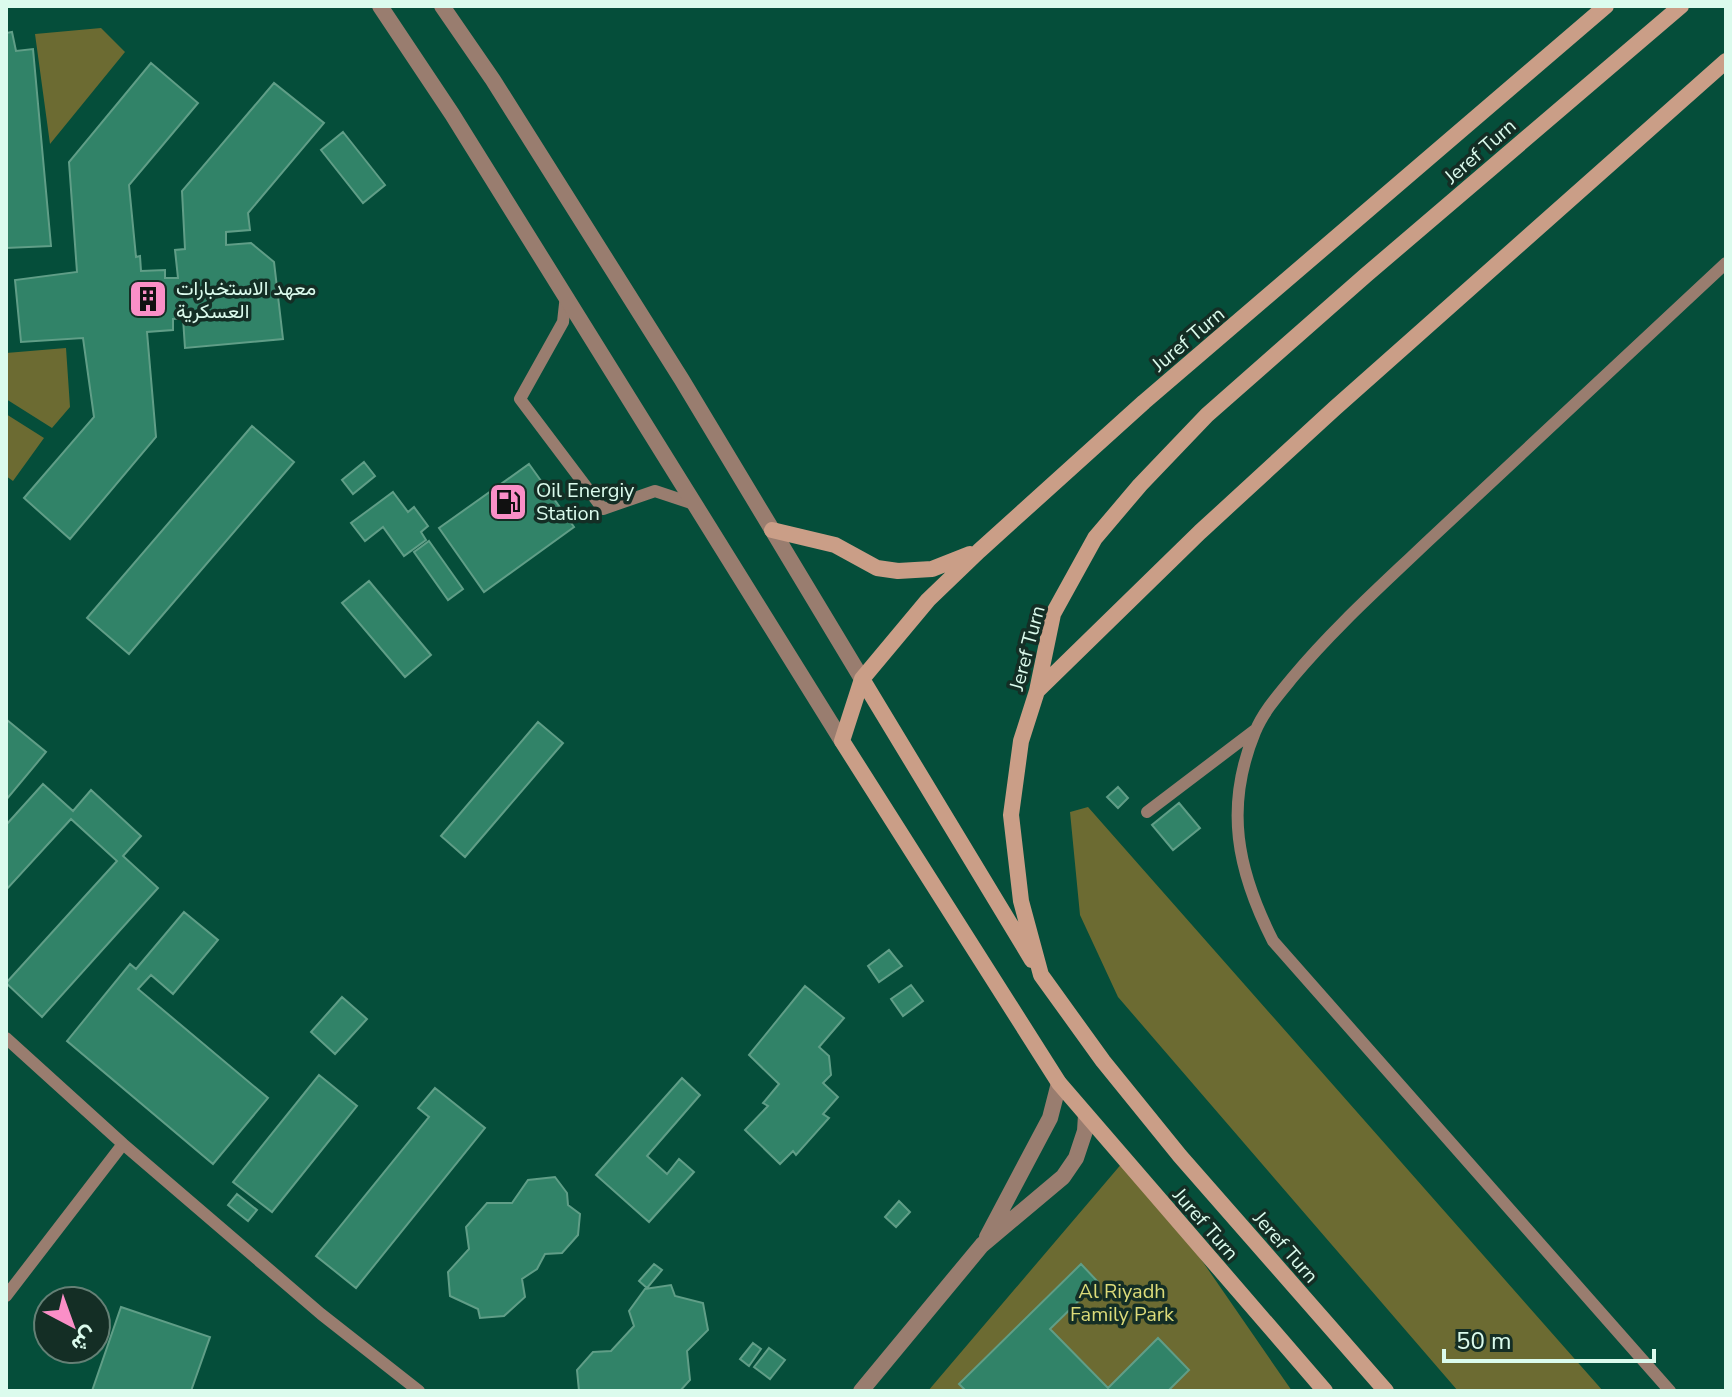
<svg xmlns="http://www.w3.org/2000/svg" width="1732" height="1397" font-family="'Nunito Sans',Vazirmatn,sans-serif">
<style>
.green{fill:#6c6b32}
.building{fill:#318368;stroke:#609e87;stroke-width:2}
.lines{fill:none;stroke-linecap:round;stroke-linejoin:round}
.service{stroke:#997d6f;stroke-width:12}
.tertiary{stroke:#997d6f;stroke-width:16}
.secondary{stroke:#ca9e87;stroke-width:16}
.labels{text-anchor:middle;stroke-width:7;stroke-linejoin:round;paint-order:stroke}
.street-label{font-size:20px;fill:#dbfbed;stroke:#142e25}
.poi-label{font-size:20px;fill:#dbfbed;stroke:#142e25;text-anchor:start}
.park-label{font-size:20px;fill:#dcdb79;stroke:#142e25}
</style>
<rect width="100%" height="100%" fill="#054e3a"/>
<path class="green" d="M101,28L125,52L50,144L35,34Z
M66,348L70,407L52,428L6,399V353Z
M6,414L44,438L13,481L6,476Z
M1088,807L1603,1391H1458L1118,997L1080,915L1070,812Z
M1129,1155L1292,1391H928Z"/>
<path class="building" d="M12,32L16,51L33,49L51,246L6,248V33Z
M151,63L198,103L129,185L136,257L140,256L141,271L165,270V278H178L175,250L185,249L182,191L274,83L324,123L248,213L250,230L226,232V245L251,243L274,262L283,339L185,348L183,318L173,319V330L147,332L156,437L70,539L24,498L94,417L83,338L21,342L15,280L77,272L69,162Z
M343,132L385,185L363,203L321,150Z
M252,426L294,462L129,654L87,618Z
M364,462L375,476L353,494L342,480Z
M529,464L574,527L484,592L439,528Z
M393,492L408,512L414,507L428,526L421,532L426,540L404,556L383,527L365,541L351,523Z
M429,541L463,589L448,600L414,552Z
M369,581L431,655L405,677L342,603Z
M7,720L46,752L6,800V721Z
M538,722L563,743L465,857L441,836Z
M43,784L73,811L91,790L141,836L123,856L158,888L42,1017L6,983L117,861L71,819L6,890V825Z
M1118,787L1128,798L1118,808L1107,797Z
M1179,803L1200,828L1173,850L1152,825Z
M184,912L218,940L173,994L151,975L138,989L268,1098L213,1164L67,1041L130,964L136,969Z
M889,950L902,966L879,982L868,966Z
M911,985L923,1001L903,1016L891,999Z
M805,986L844,1018L819,1047L829,1056L831,1075L823,1083L838,1097L823,1114L829,1118L796,1155L793,1151L780,1164L745,1130L768,1106L763,1103L779,1084L749,1055Z
M342,997L367,1019L335,1054L311,1032Z
M319,1075L357,1106L272,1212L233,1182Z
M682,1078L700,1095L647,1156L667,1174L679,1159L694,1172L649,1222L596,1175Z
M435,1088L485,1128L356,1288L316,1256L429,1117L418,1108Z
M555,1177L567,1193L568,1205L580,1214L578,1235L562,1253L545,1254L537,1269L522,1279L525,1297L504,1316L480,1318L478,1309L450,1296L448,1272L469,1249L466,1227L487,1203H512L528,1180Z
M237,1194L257,1210L248,1221L228,1205Z
M899,1201L910,1212L896,1227L885,1217Z
M654,1264L662,1270L647,1288L639,1281Z
M1081,1264L1098,1282L1050,1329L1108,1388L1158,1338L1189,1370L1168,1391H966L959,1384Z
M671,1285L675,1296L703,1303L708,1330L687,1351L690,1380L680,1391H579L577,1370L593,1352L611,1351L634,1326L629,1311L645,1289Z
M121,1307L210,1337L191,1391H92Z
M753,1343L761,1349L749,1366L740,1359Z
M769,1348L785,1360L770,1379L754,1367Z"/>
<g class="lines">
<path class="service" d="M566,295L563,322L520,399L603,509L655,491L697,505
M1147,812L1255,730
M6,1038L123,1144L321,1314L419,1391
M6,1296L123,1144
M1670,1391L1273,941C1237,870 1224,807 1255,732C1263,712 1279,694 1293,677C1333,629 1380,587 1425,544C1526,451 1626,357 1726,263"/>
<path class="tertiary" d="M380,6L452,114L842,741
M442,6L493,80L682,380L862,679
M987,1237L1050,1118L1059,1083
M861,1391L982,1245L1063,1177L1076,1158L1085,1131L1086,1115"/>
<path class="secondary" d="M772,530L835,545L877,568L898,571L932,569L970,554
M862,679L1032,960
M1037,691L1200,532L1335,408L1726,61
M1325,1391L1059,1083L842,741L862,679L928,600L979,551L1144,402L1606,6
M1386,1391L1180,1156L1103,1061L1041,975L1021,901L1011,815L1021,741L1037,691L1053,614L1095,538L1140,485L1207,415L1366,275L1681,6"/>
</g>
<defs>
<g id="building-square" transform="scale(2)"><rect x="-9" y="-9" width="18" height="18" rx="4" fill="#fa8fc7" stroke="#142e25"/><path d="M-4-6H4V6H1V3H-1V6H-4ZM-2.5-4.3h1.7v1.8h-1.7ZM.8-4.3h1.7v1.8H.8ZM-2.5-1h1.7V.8h-1.7ZM.8-1h1.7V.8H.8Z" fill="#111"/></g>
<g id="fuel-square" transform="scale(2)"><rect x="-9" y="-9" width="18" height="18" rx="4" fill="#fa8fc7" stroke="#142e25"/><path d="M-5.5-6h7V0h2V4h1.3V-2.5L3-4.5l.8-.8L6-3V5H2.5V1h-1V6h-7ZM-4.2-4.7v3.2H.2V-4.7Z" fill="#111"/></g>
</defs>
<g fill-rule="evenodd">
<use href="#building-square" x="148" y="299"/>
<use href="#fuel-square" x="508" y="502"/>
</g>
<g class="labels">
<g class="street-label">
<text transform="translate(1480 151) rotate(-41)" y="7">Jeref Turn</text>
<text transform="translate(1188 339) rotate(-40)" y="7">Juref Turn</text>
<text transform="translate(1027 648) rotate(-75)" y="7">Jeref Turn</text>
<text transform="translate(1206 1224) rotate(49)" y="7">Juref Turn</text>
<text transform="translate(1286 1247) rotate(49)" y="7">Jeref Turn</text>
</g>
<g class="poi-label">
<text x="176" y="295">معهد الاستخبارات<tspan x="176" dy="23">العسكرية</tspan></text>
<text x="536" y="497">Oil Energiy<tspan x="536" dy="23">Station</tspan></text>
</g>
<g class="park-label">
<text x="1122" y="1298">Al Riyadh<tspan x="1122" dy="23">Family Park</tspan></text>
</g>
</g>
<rect width="1732" height="1397" fill="none" stroke="#dbfbed" stroke-width="16"/>
<g transform="translate(72 1325) rotate(139)"><circle r="38" fill="#142e25" stroke="#648075" stroke-width="2"/>
<path d="M0-6L14 30L0 20L-14 30Z" fill="#fa8fc7"/>
<text y="-12" font-size="22" font-weight="bold" text-anchor="middle" fill="#dbfbed">ش</text>
</g>
<path d="M1444 1349v12h210v-12" fill="none" stroke="#dbfbed" stroke-width="4"/>
<text x="1456" y="1349" font-size="24" fill="#dbfbed" stroke="#142e25" stroke-width="6" paint-order="stroke">50 m</text>
</svg>
